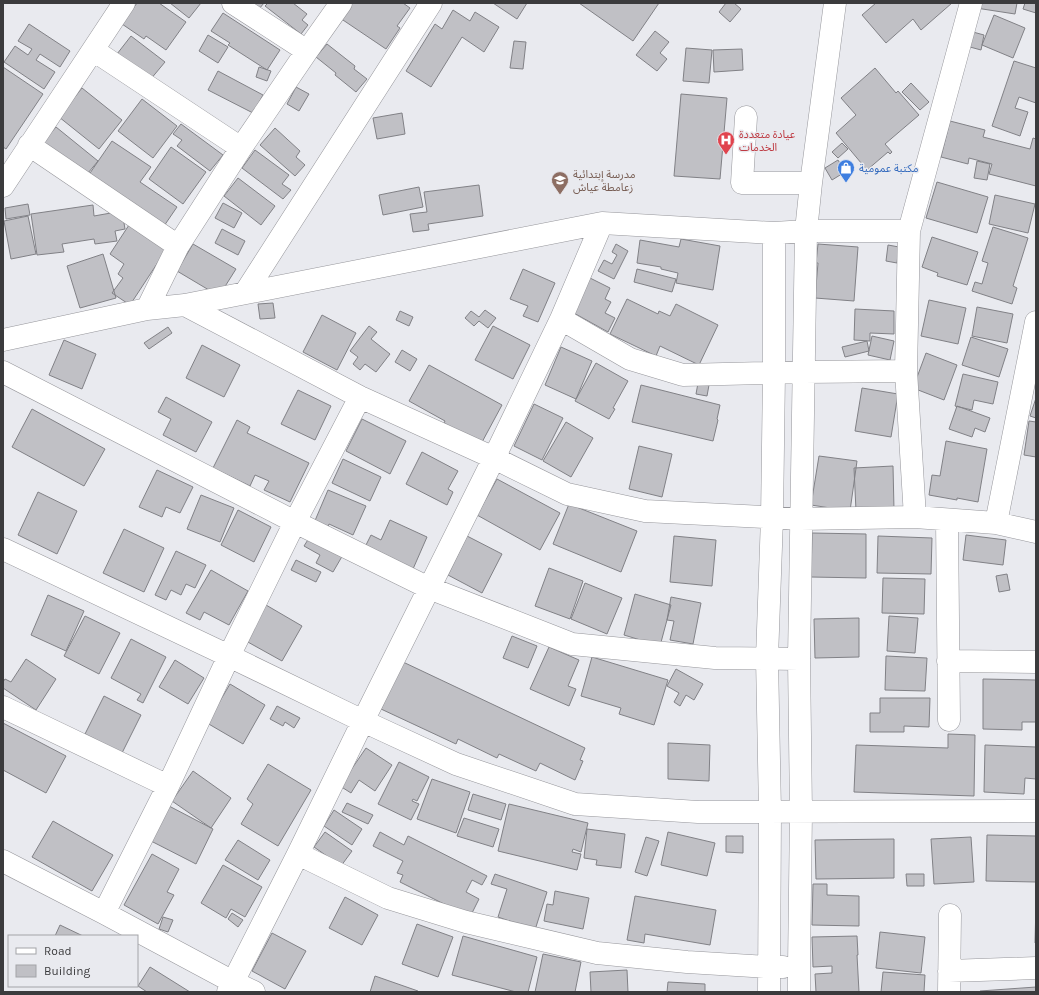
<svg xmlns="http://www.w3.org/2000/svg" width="1039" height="995" font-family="Karla,'Noto Sans Arabic',sans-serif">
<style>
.building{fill:#c0c0c5;stroke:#818186}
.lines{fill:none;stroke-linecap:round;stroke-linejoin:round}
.minor-casing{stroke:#96969b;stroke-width:23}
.minor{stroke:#fff;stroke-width:22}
.labels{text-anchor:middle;stroke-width:3;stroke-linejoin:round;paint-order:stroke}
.health-label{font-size:11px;fill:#be3a42;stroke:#e9eaef;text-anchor:start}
.shop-label{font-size:11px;fill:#366cbe;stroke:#e9eaef;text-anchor:start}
.education-label{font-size:11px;fill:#785e54;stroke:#e9eaef;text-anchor:start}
</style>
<rect width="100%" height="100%" fill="#e9eaef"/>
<path class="building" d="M137,3H159L186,22L166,50L146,36L144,39L122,24Z
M170,3H201L189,18Z
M251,3H264L259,9Z
M268,3H293L307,14L302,20L308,25L301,34L265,6Z
M350,3H403L410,8L397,26L400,28L386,49L340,18Z
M493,3H527L517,19Z
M579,3H659L633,41Z
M726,3H734L741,9L730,22L719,12Z
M876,3H952L921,30L913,19L886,43L862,15Z
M977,3H1017L1015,14L976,8Z
M1025,3H1036V13L1023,9Z
M453,10L470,21L475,12L499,27L484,52L462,37L431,87L406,71L435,24L442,29Z
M223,13L280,50L267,70L228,45L230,43L211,31Z
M994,15L1025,28L1013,58L982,45Z
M29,24L70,51L60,67L40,54L36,60L55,72L44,89L4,62L15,46L28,55L32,49L18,41Z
M655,31L669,42L660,53L667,59L657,71L636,55Z
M973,32L984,35L981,50L970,47Z
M208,35L228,47L218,63L199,51Z
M131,36L165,62L150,80L117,54Z
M514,41L526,42L523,69L510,68Z
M327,44L355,66L354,69L367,79L356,92L335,75L336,73L316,57Z
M686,48L712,50L709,83L683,81Z
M742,49L743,70L714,72L713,50Z
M1014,61L1036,68V103L1019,97L1015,108L1028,112L1020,136L992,126Z
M3,67L43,94L6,149L3,147Z
M259,67L271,71L267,81L256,77Z
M875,68L896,93L898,91L919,115L885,144L892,152L890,154L888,152L867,170L836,133L856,115L841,98Z
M218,71L263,95L253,113L208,90Z
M911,83L929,102L920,110L902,92Z
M296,87L309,94L299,111L287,104Z
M82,88L122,120L99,149L59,117Z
M681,94L727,98L720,179L674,176Z
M142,99L177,126L153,158L118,131Z
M402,113L405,134L377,139L373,118Z
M950,121L985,130L983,137L1030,149L1033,138L1036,139V186L989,174L992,164L969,158L968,164L941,157Z
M181,124L223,155L210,171L177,146L182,140L173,134Z
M56,127L98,161L83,179L41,144Z
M275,128L300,151L296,157L305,165L295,176L260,145Z
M112,141L151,167L140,182L177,207L164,226L88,176Z
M842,143L848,149L838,158L832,152Z
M171,147L206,172L183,204L149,179Z
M255,150L289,175L282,184L291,190L283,199L242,168Z
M838,160L845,172L832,180L825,168Z
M977,161L990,164L987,180L974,178Z
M238,178L275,206L261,225L224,196Z
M937,182L988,197L977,233L926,218Z
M479,185L483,216L428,224L429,230L413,232L410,214L427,212L424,192Z
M419,187L423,207L383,215L379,195Z
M995,195L1035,204L1028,233L989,224Z
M223,203L242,213L234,228L215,218Z
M28,204L30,215L6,219L5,208Z
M93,205L94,216L122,211L125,229L115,231L117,241L95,244L94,239L62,244L64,252L37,255L31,214Z
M28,216L36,254L11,259L4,221Z
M129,225L166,250L130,305L112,293L123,278L118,274L124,264L110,254Z
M993,227L1028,238L1013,286L1017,288L1012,304L972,291L975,282L982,284L988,263L982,261Z
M222,229L245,241L238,255L215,243Z
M932,237L978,252L967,285L937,276L938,273L922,267Z
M681,239L720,246L713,290L676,283L678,273L661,269V267L637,263L640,240L679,247Z
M193,244L236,269L219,296L177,271Z
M616,244L628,251L614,279L598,271L604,260L612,264L617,255L612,252Z
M818,244L858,247L854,301L815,298L818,263H816Z
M888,245L899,247L897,263L886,261Z
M103,254L116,298L80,308L67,266Z
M523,269L555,283L538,322L523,316L528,306L510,299Z
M637,269L676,279L672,292L634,282Z
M590,278L610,288L605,299L611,302L605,313L615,318L608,332L572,312Z
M627,299L658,314L659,311L670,316L676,304L718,325L699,365L660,346L656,356L610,334Z
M929,300L966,308L958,344L921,336Z
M273,303L275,318L260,319L258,304Z
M977,307L1013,314L1007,343L972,336Z
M855,309L894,311V334L870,333V341L854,340Z
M485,310L496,318L488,328L479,321L474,326L465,318L471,311L479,317Z
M400,311L413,317L409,326L396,320Z
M322,315L356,333L337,370L303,352Z
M369,326L377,332L371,339L390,354L376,372L365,364L360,370L353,364L358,357L350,351Z
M493,326L530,345L513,379L475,360Z
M168,327L172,333L149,349L144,343Z
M872,336L894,341L890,360L868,355Z
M971,337L1008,349L999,377L962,365Z
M64,340L96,354L82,389L49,375Z
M867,341L869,351L845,357L842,347Z
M202,345L240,365L224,397L186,378Z
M561,347L592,361L576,399L545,385Z
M402,350L417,359L410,371L395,362Z
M926,353L957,365L944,400L913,388Z
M596,363L628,381L613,408L615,409L609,419L575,401Z
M429,365L502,405L481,444L444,423L445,421L409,401Z
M963,374L998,382L993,404L974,400L972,410L955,406Z
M698,383L709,385L707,396L696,394Z
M641,385L720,405L717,419L718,420L713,441L632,422Z
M862,388L898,394L891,437L855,431Z
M298,390L331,406L315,440L281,424Z
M166,397L212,422L196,452L163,435L171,419L158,412Z
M1036,398V418L1030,416Z
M534,404L563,418L542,460L514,446Z
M957,406L990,418L985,432L975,428L972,437L949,429Z
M32,409L105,449L84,486L12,447Z
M362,419L406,441L390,474L346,451Z
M237,420L250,427L247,433L309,463L290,502L264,490L269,481L255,475L250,486L213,468Z
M1029,421L1036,422V457L1024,455Z
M566,422L593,438L571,477L543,461Z
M946,441L987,449L978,502L957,498V500L929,495L932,475L940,476Z
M639,446L672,454L662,497L629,489Z
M422,452L458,471L448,489L453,492L447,505L406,484Z
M819,456L857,461L850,511L811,505Z
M343,459L381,477L370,501L332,483Z
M893,466L894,510L856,511L854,468Z
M157,470L193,487L180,513L166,507L162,517L139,507Z
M497,479L560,513L540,550L477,515Z
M328,490L366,506L353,535L329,524L327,529L314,523Z
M38,492L77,511L57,554L18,535Z
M201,495L234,508L220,542L187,529Z
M569,504L637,531L621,572L553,544Z
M238,510L271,527L254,562L221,545Z
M390,520L427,537L413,569L365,547L371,535L381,540Z
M124,529L164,548L144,592L103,573Z
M812,533L866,534V578L811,577Z
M311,535L344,553L333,572L316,563L320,555L304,546Z
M966,535L1006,540L1003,565L963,560Z
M467,536L502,554L482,593L448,575Z
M674,536L716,540L712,586L670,582Z
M878,536L932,538L931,574L877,573Z
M176,551L206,565L195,588L186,584L181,595L171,590L166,600L155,595Z
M296,560L321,572L316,582L291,570Z
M549,568L583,581L570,619L535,606Z
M211,570L248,591L229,625L204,612L200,620L186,613Z
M1007,574L1010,590L999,592L996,576Z
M883,578L925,579L924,614L882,613Z
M585,583L622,598L607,634L571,619Z
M635,594L671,605L660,646L624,635Z
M48,595L84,611L66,651L31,635Z
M671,597L701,603L693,644L670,640L674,621L667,620Z
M266,605L302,626L282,661L246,641Z
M85,616L120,633L99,674L64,656Z
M889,616L918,618L915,653L887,651Z
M859,618V657L815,658L814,619Z
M512,636L537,646L528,668L503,658Z
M131,639L166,657L143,703L137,700L141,694L111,678Z
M549,647L579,660L568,686L576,689L569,706L530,689Z
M886,656L927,658L925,691L885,690Z
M592,657L668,680L654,725L619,714L621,708L581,696Z
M26,659L56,679L36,710L3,688V682L5,679L11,682Z
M175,660L204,678L188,704L159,687Z
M403,662L585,748L580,760L583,761L575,780L540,763L536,771L499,754L497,758L458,739L456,744L381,709Z
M676,669L703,684L694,700L686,695L680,706L674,702L679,693L667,686Z
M983,679L1036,680V722H1022V730L983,729Z
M230,684L265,705L243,744L207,723Z
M104,696L141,715L122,753L85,734Z
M880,698H930L929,727L904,726V732H870V713H880Z
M277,706L300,718L294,728L285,722L283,726L270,719Z
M3,723L66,756L46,793L3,770Z
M948,734L975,735L974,796L854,792L856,745L948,748Z
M668,743L710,745L709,781L668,779Z
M985,745L1036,747V779L1025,778L1024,794L984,792Z
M366,748L392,765L375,791L359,780L351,793L340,786Z
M399,762L429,777L417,801L413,799L412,801L419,804L411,820L378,804Z
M268,764L311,790L278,846L241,824L253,804L247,799Z
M193,771L231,798L211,828L172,801Z
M432,779L470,792L456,833L417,819Z
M473,794L506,804L501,820L468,810Z
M347,803L373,815L368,824L342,812Z
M509,804L588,823L581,852L573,849L572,852L581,854L577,870L498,851Z
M169,806L213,829L196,864L151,841Z
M334,810L362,829L352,845L324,826Z
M464,818L499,829L493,847L457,836Z
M53,821L113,855L92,891L32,857Z
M587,829L625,834L621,868L596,865L597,860L584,858Z
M325,832L352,851L341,866L314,847Z
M380,832L404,845L408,836L487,876L482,885L472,880L466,892L479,899L470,917L400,882L403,875L397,873L403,861L373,846Z
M668,832L715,843L707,876L661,865Z
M987,835L1036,836V882L986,881Z
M726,836H743V853L726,852Z
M646,837L659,841L647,876L635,872Z
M971,837L974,882L934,884L931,839Z
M894,839V878L816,879L815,840Z
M238,840L270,860L258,880L225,860Z
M152,854L179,869L167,892L174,895L158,924L124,905Z
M223,865L262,887L245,917L231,909L226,918L201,903Z
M495,874L547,892L535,930L498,917L507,889L491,884Z
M906,874H924V886H907Z
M813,884H827V895L859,896V926L812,925Z
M555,891L589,898L583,929L544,921L547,904L553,905Z
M635,896L716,910L710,945L645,934L644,943L627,940Z
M345,897L378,915L362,945L329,928Z
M1036,903V943H1035Z
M232,913L243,920L238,927L228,919Z
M163,917L173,920L168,932L159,929Z
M417,924L453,937L438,977L402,964Z
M60,925L83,936H55Z
M880,932L925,937L921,973L876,968Z
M272,933L306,951L285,989L252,971Z
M463,936L537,957L528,992H516L452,975Z
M857,936L858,955H857L859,992H816L815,974L832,973V966L813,967L812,937Z
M543,954L581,962L575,992H535Z
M150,967L190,992H147L138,986Z
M627,970L628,992H591L590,972Z
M883,972L925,975L924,992H881Z
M375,976L418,991L417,992H370Z
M668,982L705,984V992H667Z
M1036,987V992H980V991Z"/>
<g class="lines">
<g class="minor-casing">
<path id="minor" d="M233,3L307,51
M93,50L241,148
M746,117L742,183H811
M29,145L178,246
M3,186L124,3
M909,231L906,371L915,517
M245,293L431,3
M185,305L360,397L494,458L567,494L645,511L801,519L915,517L996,523L1036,532
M147,309L178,246L241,148L307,51L341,3
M561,319L630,359L683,375L804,372L906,371
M3,340L147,309L185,305L602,223L774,233L806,231H909L971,3
M3,372L295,522L429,588L572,644L715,658L799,659
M947,520L949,720
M996,523L1036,322
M3,549L229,656L363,721L456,764L575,804L698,812L1036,811
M948,661L1036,662
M3,707L168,786
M298,854L388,898L466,922L597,953L687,962L769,967H783
M3,861L104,913L233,982L254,992
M104,913L168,786L229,656L295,522L360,397
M949,971L1036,968
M228,992L298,854L363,721L494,458L561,319L602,223
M769,992L770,812L767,658L772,518L774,373V233
M799,992V966L801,812L799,659L806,231L811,183L835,3
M949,992L950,915"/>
</g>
<use href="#minor" class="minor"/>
</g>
<defs>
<g id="hospital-pin" transform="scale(0.9)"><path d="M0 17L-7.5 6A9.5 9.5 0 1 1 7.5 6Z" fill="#e0444e" stroke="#e9eaef"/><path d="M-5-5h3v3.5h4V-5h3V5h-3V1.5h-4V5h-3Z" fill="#fff"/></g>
<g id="shop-pin" transform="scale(0.9)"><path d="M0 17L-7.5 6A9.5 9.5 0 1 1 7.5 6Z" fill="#3f7fe0" stroke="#e9eaef"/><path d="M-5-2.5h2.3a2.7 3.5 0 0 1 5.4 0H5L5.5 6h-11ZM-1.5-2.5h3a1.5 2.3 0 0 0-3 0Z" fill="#fff"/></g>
<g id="school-pin" transform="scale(0.9)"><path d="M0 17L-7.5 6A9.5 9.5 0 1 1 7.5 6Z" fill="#8d6e63" stroke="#e9eaef"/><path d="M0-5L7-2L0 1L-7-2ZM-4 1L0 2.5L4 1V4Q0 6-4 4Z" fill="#fff"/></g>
</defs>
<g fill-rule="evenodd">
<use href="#hospital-pin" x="726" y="140"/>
<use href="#shop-pin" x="846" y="168"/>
<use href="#school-pin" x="560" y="180"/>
</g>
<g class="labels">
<g class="health-label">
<text x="739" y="138">عيادة متعددة<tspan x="739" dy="13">الخدمات</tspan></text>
</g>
<g class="shop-label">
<text x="859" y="172">مكتبة عمومية</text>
</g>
<g class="education-label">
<text x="573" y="178">مدرسة إبتدائية<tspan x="573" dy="13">زعامطة عياش</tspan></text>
</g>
</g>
<rect width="1039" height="995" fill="none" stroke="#3b3b3d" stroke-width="8"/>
<rect x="8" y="935" width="130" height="52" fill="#e9eaef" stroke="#a3a4a8"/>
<rect x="16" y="948" width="20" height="6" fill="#ffffff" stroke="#a3a4a8"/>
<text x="44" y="955" font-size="12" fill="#3b3b3d">Road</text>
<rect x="16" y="965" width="20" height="12" fill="#c0c0c5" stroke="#a3a4a8"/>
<text x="44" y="975" font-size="12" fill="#3b3b3d">Building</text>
</svg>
